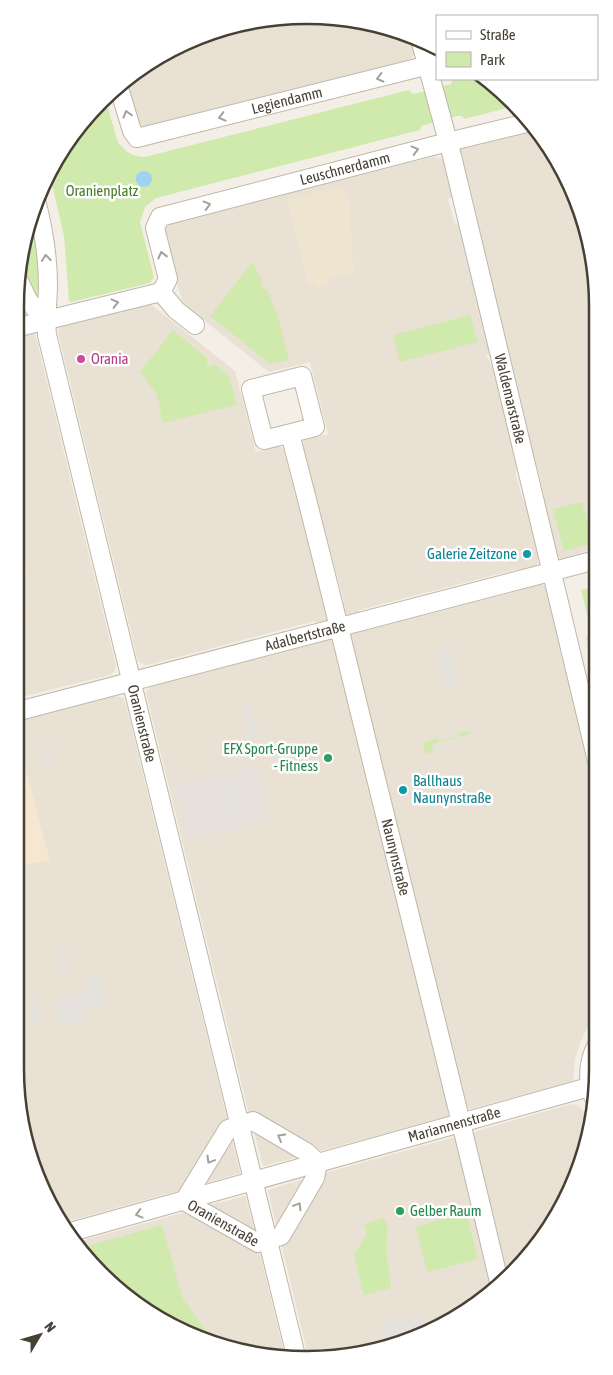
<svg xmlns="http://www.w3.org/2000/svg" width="613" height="1375" font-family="'Asap Condensed',sans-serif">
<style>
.residential{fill:#e8e1d4}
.commercial{fill:#f7e6d0}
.industrial{fill:#e6e1db}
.education{fill:#eee4cf}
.green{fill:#d0eaad}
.parking{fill:#e5e2de}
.water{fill:#9fd3f3}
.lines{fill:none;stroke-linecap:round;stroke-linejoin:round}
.minor-casing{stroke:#c0b7a8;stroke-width:20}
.minor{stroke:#fff;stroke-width:18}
.oneway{stroke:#a3a09a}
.hotel-dot{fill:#d1479c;stroke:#fff;stroke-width:2}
.culture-dot{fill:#0f9aa8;stroke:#fff;stroke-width:2}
.leisure-dot{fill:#2e9e5b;stroke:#fff;stroke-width:2}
.labels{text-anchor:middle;stroke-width:5;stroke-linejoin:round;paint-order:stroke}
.street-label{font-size:15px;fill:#474035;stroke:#fff}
.park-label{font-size:15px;fill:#487c25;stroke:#fff}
.hotel-label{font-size:15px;fill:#b23c85;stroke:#fff;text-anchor:start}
.culture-label{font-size:15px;fill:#0d838f;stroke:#fff;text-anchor:end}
.leisure-label{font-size:15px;fill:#27864d;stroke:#fff;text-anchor:end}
.rim{fill:none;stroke:#474035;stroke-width:2.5}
</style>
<rect width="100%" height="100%" fill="#f4efe6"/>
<path class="residential" d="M306,15L408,35L411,46L415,45V53L411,59L404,62L147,127H142L138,124L127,86L129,82L195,37Z
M538,130L576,195L595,268L596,549L580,553V556L566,560L560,558L555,554L542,496H544L537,466H534L514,387L517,385L508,349H505L490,293L493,290L480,235L474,219L476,218L459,150L461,146L466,144L467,148Z
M433,157L444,159L455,197L448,199L455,224L461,222L493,352L486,354L502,389L522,469L515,471L523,501L530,500L540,557L536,567L519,572L518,569L359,610V613L348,616L345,614L341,604L344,602L302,444L305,440L328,434L310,362L269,372L186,306L182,301L163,230L166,224L168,223Z
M149,303L235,371L256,452L279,446L283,448L325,608H328L330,619L327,622L317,624L315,621L148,665H144L138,661L58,333L60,326Z
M32,332L36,337L116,666L115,671L110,675L15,699V336Z
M541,583L547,588L561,648H559L574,697L587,754L589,755L594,776L597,782L598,1016L586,1030L580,1043L575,1059L573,1081L471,1109L466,1107L349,632L363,628L365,631L523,590V587Z
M333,637L357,721L358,726L354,727L390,871L395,875L391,877L409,949H413L414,954L410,955L427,1024L431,1023L435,1057L451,1113L446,1117L316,1152L249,1114L146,693L150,687L321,642V639Z
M115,696L123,698L126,705L228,1122L188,1188L65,1222L31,1162L15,1068V722Z
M571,1104L579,1106L588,1117L576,1180L526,1260L505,1277L473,1136L475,1132L480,1130Z
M253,1127L302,1156L263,1166Z
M231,1135L240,1173L202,1184Z
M451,1138H456L472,1190L468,1191L485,1261L489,1260L486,1265L491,1289L452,1321L345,1357L308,1356L281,1243L321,1174Z
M307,1178L277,1229L268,1190Z
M246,1196V1197L256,1237L205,1206Z
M190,1211L259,1249L285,1356L250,1354L161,1321L87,1260L76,1242Z"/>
<path class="commercial" d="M15,729L50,860L15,867Z"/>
<path class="industrial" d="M258,765L271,821L188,841L175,785Z"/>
<path class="education" d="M339,187L345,190L349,199L354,273L327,279L328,285L317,288L315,283L308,285L287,200Z
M22,551L29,576L19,579L29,614L15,617V553Z
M597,633V687L585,636Z"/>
<path class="green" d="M457,79H487L515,106L464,119L462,116H457L421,126L420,130L156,198L145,207L140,222L154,277L150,283L71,302L69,301L64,236L50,176L98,104L105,103L107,105L118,142C125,152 133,157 145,157L409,90L411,93L414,94L451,84L453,80Z
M39,227L40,238L39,302L21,277L30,229Z
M252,262L262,281L260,282L263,290L267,289L277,313L289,360L270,364L210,316Z
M470,315L478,342L400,362L393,335Z
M173,330L208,359L206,363L211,367L213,363L229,376L237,405L163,423L156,393L140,372Z
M582,502L593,543L564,551L553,509Z
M596,586L597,625L590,626L581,590Z
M468,731L469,734L432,744L433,752L426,754L423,743L437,738L438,741L458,736V734Z
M466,1211L478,1259L427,1272L416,1227Z
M384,1218L388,1229L386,1248L391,1288L364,1295L354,1255L367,1233L364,1224Z
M162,1225L183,1299L213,1341L161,1321L87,1260L80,1248Z"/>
<path class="parking" d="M465,238L476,279L469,280L459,240Z
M447,647L457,682L445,685L436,650Z
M250,705L259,737L249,740L240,707Z
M50,745L54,760L44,763L40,747Z
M231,787L239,818L228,821L221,789Z
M64,948L69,970L60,972L55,950Z
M98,975L105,1002L84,1007L87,1018L60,1025L54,999L89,991L86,978Z
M36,997L41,1019L34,1021L28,1000Z
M424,1313L428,1329L388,1343L383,1323Z"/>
<path class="water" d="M136 179a8 8 0 1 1 16 0a8 8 0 1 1-16 0Z"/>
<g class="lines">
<g class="minor-casing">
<g id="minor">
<path id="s1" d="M420,39L452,156L597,761"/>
<path id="s2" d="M119,88L132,131L137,138L437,63"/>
<path id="s3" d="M36,200C43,227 48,257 48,285C48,302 45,318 47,335L296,1356"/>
<path d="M20,283L28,300L45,321"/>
<path d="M161,292L176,310L195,325"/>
<path id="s4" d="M15,328L161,292L168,279L155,228L160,217L448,142L531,122"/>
<path d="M302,376L315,427L264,440L251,389Z"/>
<path id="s5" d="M290,434C326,570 358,707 392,843C428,990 465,1135 499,1282"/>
<path id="s6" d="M15,712L596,560"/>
<path d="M593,1096C586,1079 589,1058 598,1043"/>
<path id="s7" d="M184,1201L258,1243L281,1236L315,1178L318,1163"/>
<path d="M184,1201L228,1129L253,1121L306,1152L318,1163"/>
<path id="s8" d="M71,1232L589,1087"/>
</g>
</g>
<use href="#minor" class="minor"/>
</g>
<defs><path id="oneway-chevron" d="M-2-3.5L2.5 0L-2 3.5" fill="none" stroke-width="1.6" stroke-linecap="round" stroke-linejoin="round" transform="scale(1.25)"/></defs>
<g class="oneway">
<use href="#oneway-chevron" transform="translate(380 78) rotate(166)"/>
<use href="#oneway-chevron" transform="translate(127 114) rotate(-106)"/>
<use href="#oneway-chevron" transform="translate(222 117) rotate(166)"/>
<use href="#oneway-chevron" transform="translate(415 150) rotate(-15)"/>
<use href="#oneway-chevron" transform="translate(207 205) rotate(-15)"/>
<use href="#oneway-chevron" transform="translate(162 255) rotate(-104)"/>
<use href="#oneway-chevron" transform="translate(46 258) rotate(-96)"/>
<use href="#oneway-chevron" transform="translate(115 303) rotate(-14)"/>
<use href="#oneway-chevron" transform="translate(281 1137) rotate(-150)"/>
<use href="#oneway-chevron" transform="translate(210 1160) rotate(121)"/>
<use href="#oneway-chevron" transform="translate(298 1206) rotate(-59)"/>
<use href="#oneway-chevron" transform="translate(139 1214) rotate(165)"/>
</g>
<circle class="hotel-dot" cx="81" cy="359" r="5"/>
<g class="culture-dot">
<circle cx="527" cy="554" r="5"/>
<circle cx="403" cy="790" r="5"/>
</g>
<g class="leisure-dot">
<circle cx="328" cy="758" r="5"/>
<circle cx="400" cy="1211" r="5"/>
</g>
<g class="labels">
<g class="street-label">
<text dy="5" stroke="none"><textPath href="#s2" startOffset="208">Legiendamm</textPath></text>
<text dy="5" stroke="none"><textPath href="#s4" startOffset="421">Leuschnerdamm</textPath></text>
<text dy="5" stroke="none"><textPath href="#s1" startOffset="371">Waldemarstraße</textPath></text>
<text dy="5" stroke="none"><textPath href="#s6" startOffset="300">Adalbertstraße</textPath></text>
<text dy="5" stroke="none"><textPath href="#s3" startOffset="536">Oranienstraße</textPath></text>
<text dy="5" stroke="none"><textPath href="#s5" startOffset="436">Naunynstraße</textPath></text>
<text dy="5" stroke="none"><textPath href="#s8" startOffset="398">Mariannenstraße</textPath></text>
<text dy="5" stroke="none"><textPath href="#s7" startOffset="45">Oranienstraße</textPath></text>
</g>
<g class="park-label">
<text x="102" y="196">Oranienplatz</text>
</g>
<g class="hotel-label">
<text x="91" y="364">Orania</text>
</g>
<g class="culture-label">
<text x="517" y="559">Galerie Zeitzone</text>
<text x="413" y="786" text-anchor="start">Ballhaus<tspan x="413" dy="17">Naunynstraße</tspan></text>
</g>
<g class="leisure-label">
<text x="318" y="754">EFX Sport-Gruppe<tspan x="318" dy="17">- Fitness</tspan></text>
<text x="410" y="1216" text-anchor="start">Gelber Raum</text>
</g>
</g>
<path d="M0 0H613V1375H0ZM306 24H307A282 282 0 0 1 589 306V1069A282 282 0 0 1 307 1351H306A282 282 0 0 1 24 1069V306A282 282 0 0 1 306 24Z" fill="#fff" fill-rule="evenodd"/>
<path class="rim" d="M306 24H307A282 282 0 0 1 589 306V1069A282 282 0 0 1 307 1351H306A282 282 0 0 1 24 1069V306A282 282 0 0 1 306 24Z"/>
<rect x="436" y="15" width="162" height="65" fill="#ffffff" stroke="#b5b3ae"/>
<rect x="446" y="31" width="25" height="8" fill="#ffffff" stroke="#b5b3ae"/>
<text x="480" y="40" font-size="15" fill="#474035">Straße</text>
<rect x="446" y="52" width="25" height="15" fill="#d0eaad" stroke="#b5b3ae"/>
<text x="480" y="65" font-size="15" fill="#474035">Park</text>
<g transform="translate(40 1335) rotate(52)" stroke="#ffffff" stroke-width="4" paint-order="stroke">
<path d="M0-4L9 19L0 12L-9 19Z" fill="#474035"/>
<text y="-8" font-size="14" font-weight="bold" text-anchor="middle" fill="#474035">N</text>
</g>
</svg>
